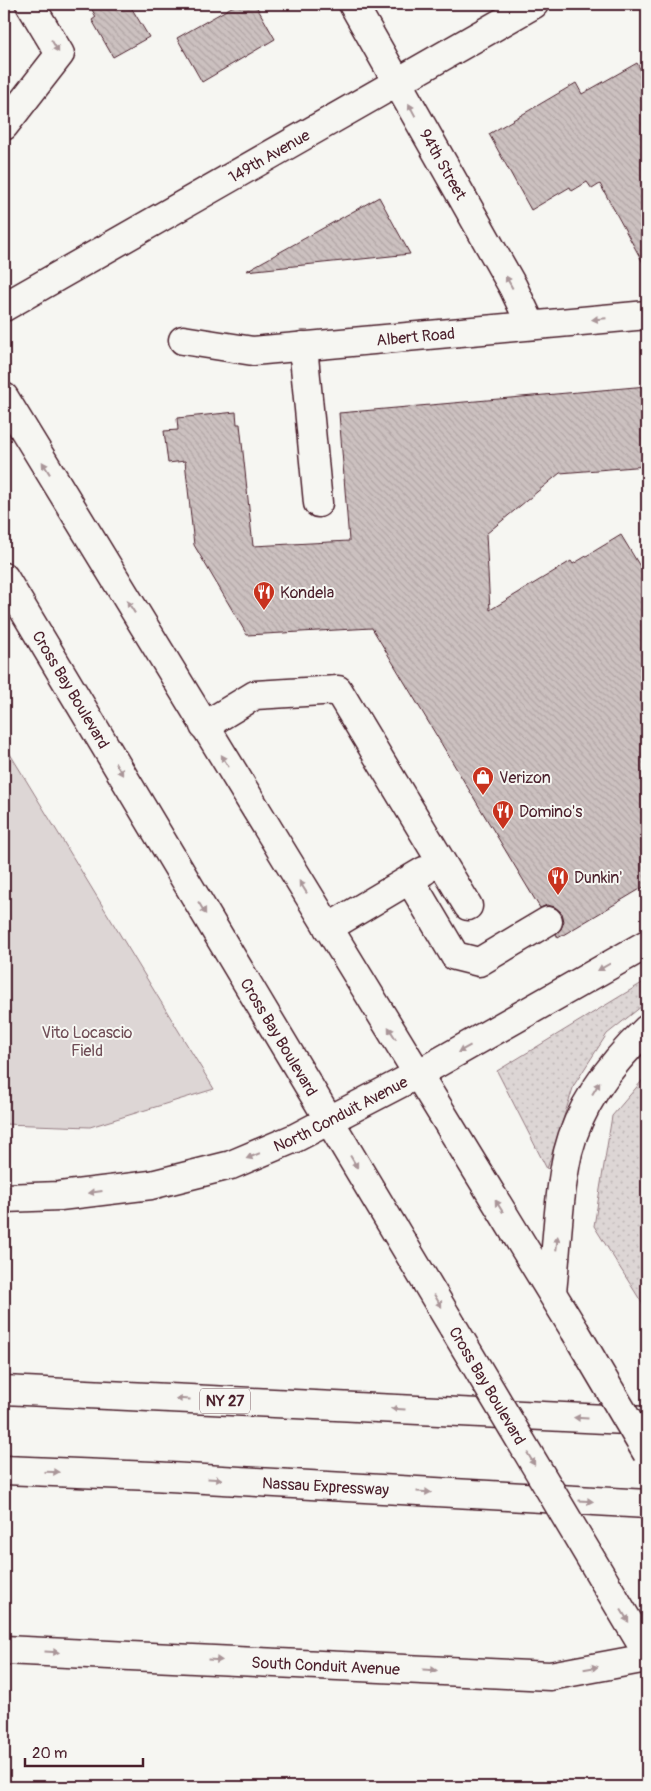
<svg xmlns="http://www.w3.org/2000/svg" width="651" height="1791" font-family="Pangolin,sans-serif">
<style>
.grass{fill:url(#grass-dots);stroke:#947a80}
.park{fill:#ddd6d5;stroke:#947a80}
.building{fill:url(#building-back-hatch);stroke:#4a1f2b}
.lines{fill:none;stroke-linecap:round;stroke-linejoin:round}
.minor-casing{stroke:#4a1f2b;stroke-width:31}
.major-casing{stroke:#4a1f2b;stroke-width:31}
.highway-casing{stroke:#4a1f2b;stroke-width:31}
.minor{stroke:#f6f6f2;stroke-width:28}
.major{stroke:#f6f6f2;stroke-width:28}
.highway{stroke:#f6f6f2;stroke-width:28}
.major-bridge-casing{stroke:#4a1f2b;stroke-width:31;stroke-linecap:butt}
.major-bridge{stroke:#f6f6f2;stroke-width:28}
.oneway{fill:#a99598}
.labels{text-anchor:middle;stroke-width:4;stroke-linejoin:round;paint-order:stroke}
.shield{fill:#f6f6f2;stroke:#7e6067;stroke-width:1}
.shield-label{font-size:15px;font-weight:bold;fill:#4a1f2b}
.street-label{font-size:16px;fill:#4a1f2b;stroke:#f6f6f2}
.poi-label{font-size:16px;fill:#4a1f2b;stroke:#f6f6f2;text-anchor:start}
.park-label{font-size:16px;fill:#6f4d56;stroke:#f6f6f2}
</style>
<defs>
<pattern id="grass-dots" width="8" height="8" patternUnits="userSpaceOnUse" patternTransform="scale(1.25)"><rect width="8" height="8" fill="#ddd6d5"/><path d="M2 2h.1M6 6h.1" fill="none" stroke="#bfb7b7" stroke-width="1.8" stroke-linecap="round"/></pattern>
<pattern id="building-back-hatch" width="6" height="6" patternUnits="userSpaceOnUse" patternTransform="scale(1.25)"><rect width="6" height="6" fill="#ccc1c0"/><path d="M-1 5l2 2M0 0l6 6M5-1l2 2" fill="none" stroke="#b1a5a5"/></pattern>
</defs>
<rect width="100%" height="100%" fill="#f6f6f2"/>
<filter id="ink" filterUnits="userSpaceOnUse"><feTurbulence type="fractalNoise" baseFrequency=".02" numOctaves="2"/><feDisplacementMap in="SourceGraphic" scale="10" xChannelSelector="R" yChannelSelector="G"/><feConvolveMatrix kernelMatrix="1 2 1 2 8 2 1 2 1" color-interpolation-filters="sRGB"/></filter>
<g filter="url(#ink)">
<path class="grass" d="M647,980V1002L607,1034L574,1085L547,1169L497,1071Z
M647,1075V1311L594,1226L612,1116Z"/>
<path class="park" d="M4,744L214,1089L90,1127L4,1124Z"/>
<path class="building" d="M89,4H129L149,37L113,57L92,20L96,17Z
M237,4H255L275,39L202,82L177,38Z
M637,63L647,82V270L600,184L592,189L587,182L572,191L570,187L531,210L489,134L576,83L582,94Z
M379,197L410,254L246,271Z
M647,386V466L560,473L486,534L490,610L571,561L573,564L621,535L647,578V885L558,938L556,934L561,929L564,921L562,913L555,907L547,905L540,908L372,628L247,635L194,545L185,461L168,463L164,431L178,430L177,418L236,412L237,424H240L253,546L349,541L339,413Z"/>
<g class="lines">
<g class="minor-casing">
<g id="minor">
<path id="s1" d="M353,4L513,287L531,325"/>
<path d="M4,126L60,54L30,4"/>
<path id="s2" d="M4,307L534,4"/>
<path id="s3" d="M183,340L253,351L647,315"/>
<path d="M303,346L318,503"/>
<path d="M204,726L255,695L338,690L468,906"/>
<path d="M410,880L455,956L479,962L548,921"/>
<path d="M328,928L424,871"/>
<path id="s4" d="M4,1198L60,1196L151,1185L231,1165L295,1138L418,1074L647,944"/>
<path id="s5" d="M4,1650L550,1676L647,1658"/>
</g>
</g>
<g class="major-casing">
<g id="major">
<path d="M4,397L575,1331"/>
<path id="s6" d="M4,577L453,1327"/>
<path d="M603,1579L647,1653"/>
</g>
</g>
<g class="highway-casing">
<g id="highway">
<path d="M552,1292C557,1246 558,1197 568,1152C580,1103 611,1063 647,1029"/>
<path d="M4,1390L647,1421"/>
<path id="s7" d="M4,1470L152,1476L647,1504"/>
</g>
</g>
<use href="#minor" class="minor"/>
<use href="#major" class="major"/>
<use href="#highway" class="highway"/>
<g class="major-bridge-casing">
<g id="major-bridge">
<path id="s8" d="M453,1327L603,1579"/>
<path d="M575,1331L647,1453"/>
</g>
</g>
<use href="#major-bridge" class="major-bridge"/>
</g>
<defs><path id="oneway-solid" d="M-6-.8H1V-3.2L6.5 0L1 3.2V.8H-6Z" transform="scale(1.25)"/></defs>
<g class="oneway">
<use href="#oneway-solid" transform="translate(55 46) rotate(59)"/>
<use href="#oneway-solid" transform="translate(412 110) rotate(-118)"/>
<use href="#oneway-solid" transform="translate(509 282) rotate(-119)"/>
<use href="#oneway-solid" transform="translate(599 319) rotate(175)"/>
<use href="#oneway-solid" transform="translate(46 468) rotate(-122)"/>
<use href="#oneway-solid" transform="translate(131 607) rotate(-122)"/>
<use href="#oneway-solid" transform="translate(225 761) rotate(-121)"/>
<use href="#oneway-solid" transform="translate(119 769) rotate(59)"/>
<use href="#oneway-solid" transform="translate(303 887) rotate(-122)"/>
<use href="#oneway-solid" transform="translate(202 908) rotate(59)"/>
<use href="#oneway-solid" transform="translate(604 967) rotate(150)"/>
<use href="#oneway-solid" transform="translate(392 1033) rotate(-122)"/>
<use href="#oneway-solid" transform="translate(464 1049) rotate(151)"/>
<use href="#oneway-solid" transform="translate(596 1088) rotate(-59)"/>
<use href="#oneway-solid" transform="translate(253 1156) rotate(158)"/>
<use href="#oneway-solid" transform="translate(354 1162) rotate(59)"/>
<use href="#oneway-solid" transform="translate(95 1192) rotate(173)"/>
<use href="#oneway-solid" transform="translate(499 1206) rotate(-122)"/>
<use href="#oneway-solid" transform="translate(557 1243) rotate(-84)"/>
<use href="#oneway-solid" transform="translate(438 1301) rotate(59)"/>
<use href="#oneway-solid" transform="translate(183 1399) rotate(-177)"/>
<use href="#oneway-solid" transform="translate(398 1409) rotate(-177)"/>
<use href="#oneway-solid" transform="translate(581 1418) rotate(-177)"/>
<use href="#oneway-solid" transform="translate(531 1459) rotate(59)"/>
<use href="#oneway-solid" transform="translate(52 1472) rotate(2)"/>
<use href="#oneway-solid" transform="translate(215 1479) rotate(3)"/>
<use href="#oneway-solid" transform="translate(424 1492) rotate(3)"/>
<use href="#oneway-solid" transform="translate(586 1501) rotate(3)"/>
<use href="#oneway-solid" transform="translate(625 1616) rotate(59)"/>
<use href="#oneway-solid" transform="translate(52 1652) rotate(3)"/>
<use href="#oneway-solid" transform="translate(215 1660) rotate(3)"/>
<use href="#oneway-solid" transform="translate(591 1668) rotate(-10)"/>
<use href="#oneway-solid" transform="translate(430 1670) rotate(3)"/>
</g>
</g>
<defs>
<g id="restaurant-pin" transform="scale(1.125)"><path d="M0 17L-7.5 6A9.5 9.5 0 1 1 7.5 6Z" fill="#c8321e" stroke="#f6f6f2"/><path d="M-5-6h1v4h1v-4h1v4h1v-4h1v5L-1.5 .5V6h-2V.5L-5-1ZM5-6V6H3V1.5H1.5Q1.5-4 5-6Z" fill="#fff"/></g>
<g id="shop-pin" transform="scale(1.125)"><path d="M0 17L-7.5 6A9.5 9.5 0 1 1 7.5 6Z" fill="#c8321e" stroke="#f6f6f2"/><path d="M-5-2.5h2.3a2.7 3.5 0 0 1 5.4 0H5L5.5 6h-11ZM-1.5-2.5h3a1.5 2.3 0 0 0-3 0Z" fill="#fff"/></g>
</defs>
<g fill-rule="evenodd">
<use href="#restaurant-pin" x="264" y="592"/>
<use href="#shop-pin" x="483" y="777"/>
<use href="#restaurant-pin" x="503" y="811"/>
<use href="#restaurant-pin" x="558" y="877"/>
</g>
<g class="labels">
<rect class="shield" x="200" y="1388.5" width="50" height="25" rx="4"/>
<g class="shield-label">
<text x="225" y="1406">NY 27</text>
</g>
<g class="street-label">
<text dy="6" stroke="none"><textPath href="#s2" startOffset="305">149th Avenue</textPath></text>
<text dy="6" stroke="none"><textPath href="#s1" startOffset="184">94th Street</textPath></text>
<text dy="6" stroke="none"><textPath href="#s3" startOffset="234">Albert Road</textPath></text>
<text dy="6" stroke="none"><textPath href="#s6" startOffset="131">Cross Bay Boulevard</textPath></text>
<text dy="6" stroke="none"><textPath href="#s6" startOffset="536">Cross Bay Boulevard</textPath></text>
<text dy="6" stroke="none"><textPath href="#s4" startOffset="351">North Conduit Avenue</textPath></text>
<text dy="6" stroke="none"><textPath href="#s8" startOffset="68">Cross Bay Boulevard</textPath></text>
<text dy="6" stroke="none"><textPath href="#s7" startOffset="322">Nassau Expressway</textPath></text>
<text dy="6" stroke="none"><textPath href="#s5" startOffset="322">South Conduit Avenue</textPath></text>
</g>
<g class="poi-label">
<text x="280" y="598">Kondela</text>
<text x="499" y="783">Verizon</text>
<text x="519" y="817">Domino's</text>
<text x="574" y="883">Dunkin'</text>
</g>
<g class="park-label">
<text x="87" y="1038">Vito Locascio<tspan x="87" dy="18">Field</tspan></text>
</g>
</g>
<rect width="651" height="1791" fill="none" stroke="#f6f6f2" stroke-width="20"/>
<rect x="10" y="10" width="631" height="1771" fill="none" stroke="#4a1f2b" stroke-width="2" filter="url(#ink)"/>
<path d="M25 1758v8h118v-8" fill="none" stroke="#4a1f2b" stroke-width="2.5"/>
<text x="32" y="1758" font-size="15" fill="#4a1f2b" stroke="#f6f6f2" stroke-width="4" paint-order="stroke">20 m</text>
</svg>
